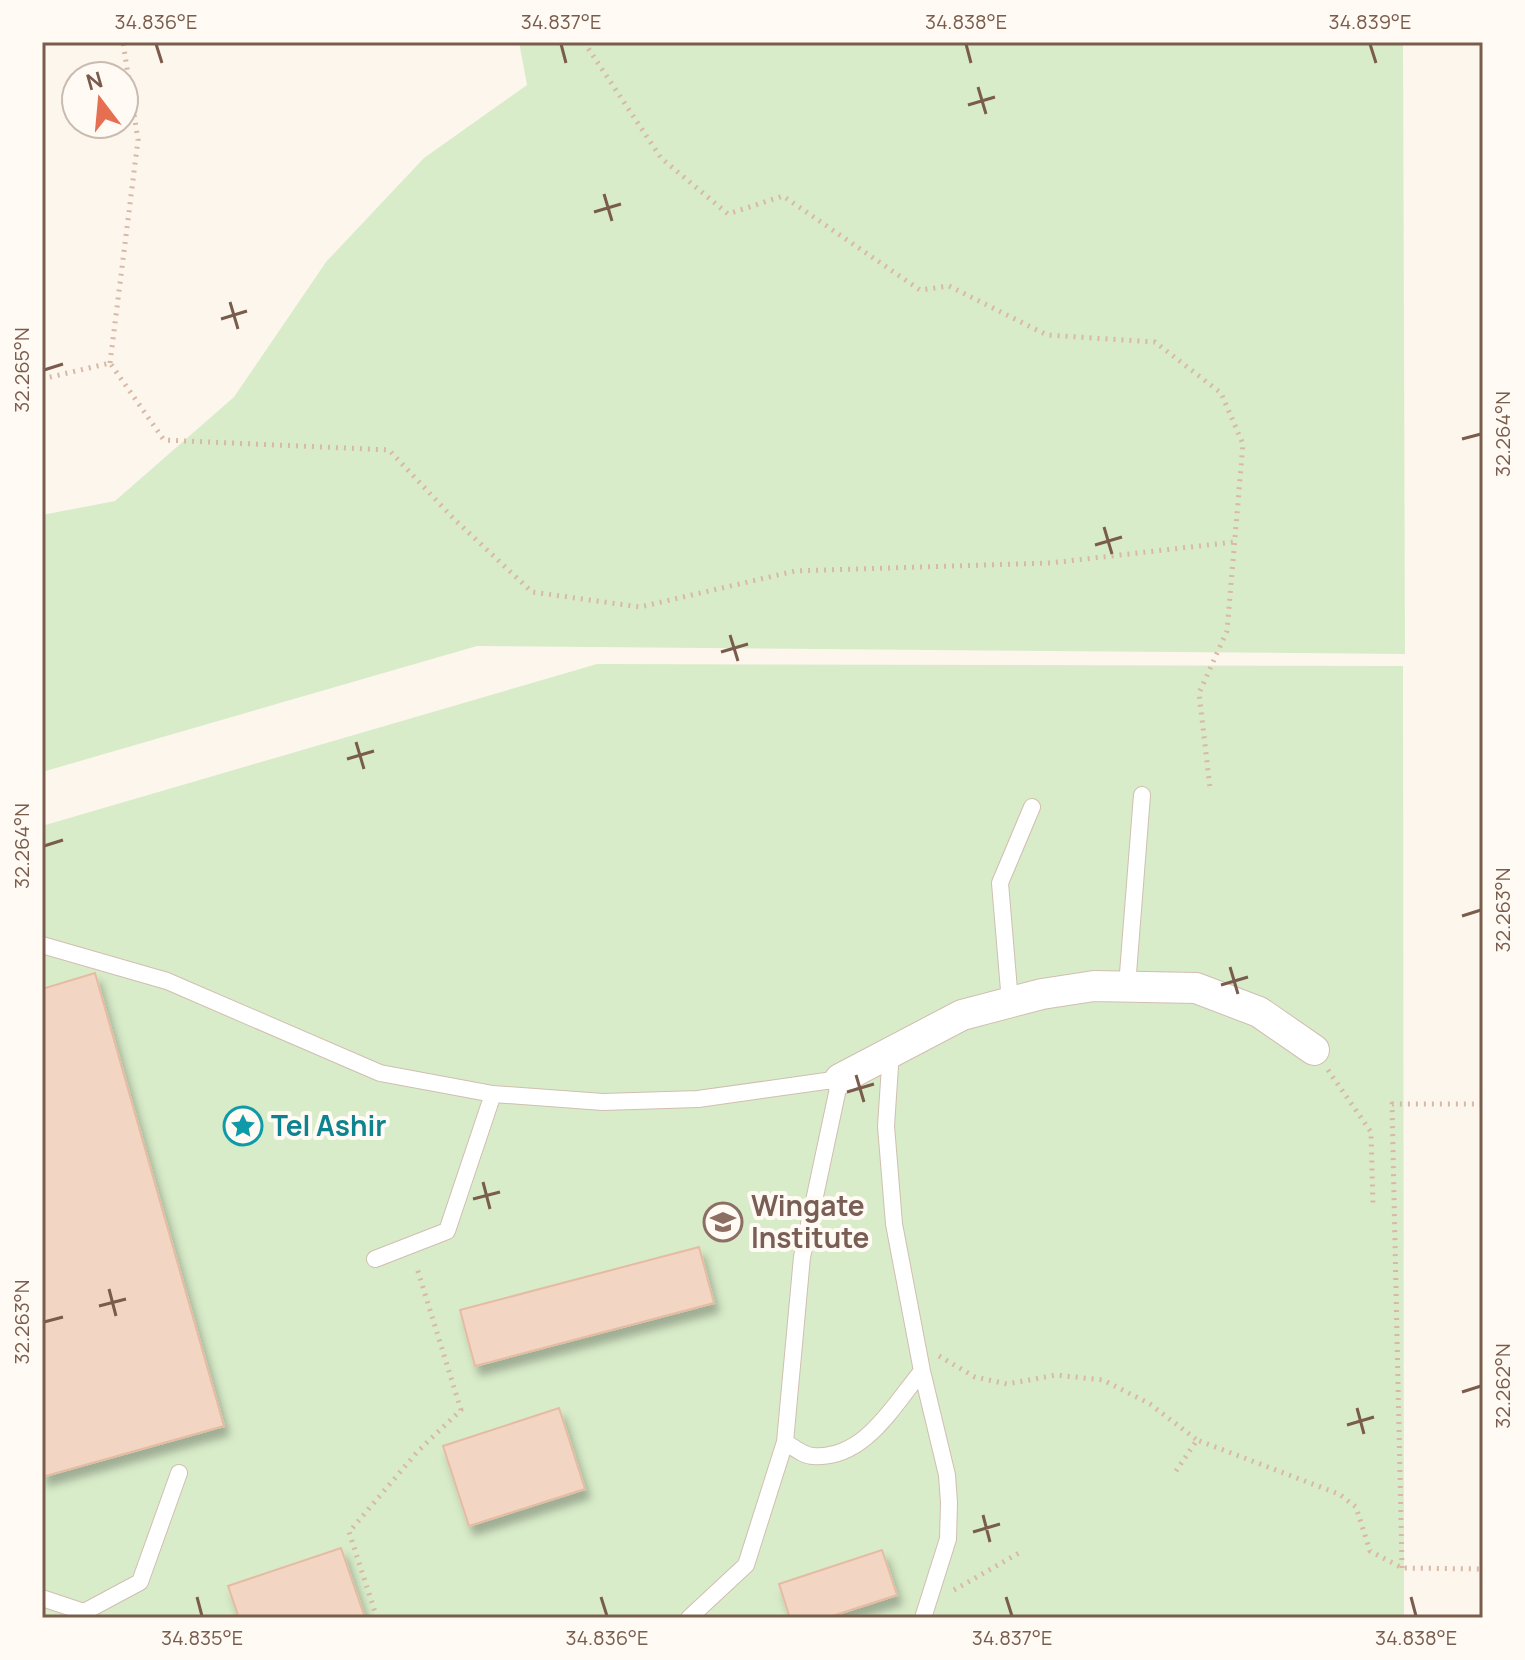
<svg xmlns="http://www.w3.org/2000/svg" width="1525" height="1660" font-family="Manrope,sans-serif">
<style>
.green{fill:#d8ecc9}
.building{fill:#f3d5c3;stroke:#e6bba3;stroke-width:2;filter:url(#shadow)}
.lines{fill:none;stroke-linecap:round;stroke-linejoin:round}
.service-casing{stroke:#d1beb0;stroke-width:18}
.minor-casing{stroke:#d1beb0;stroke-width:32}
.path{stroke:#d9b8a5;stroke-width:5;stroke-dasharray:2 6;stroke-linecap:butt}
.service{stroke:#fff;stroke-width:16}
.minor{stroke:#fff;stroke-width:30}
.ticks{fill:none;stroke:#7a5c4d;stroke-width:3}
.labels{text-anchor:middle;stroke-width:8;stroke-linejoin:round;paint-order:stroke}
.culture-label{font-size:28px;font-weight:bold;fill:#0d838f;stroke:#fffaf3;text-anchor:start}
.education-label{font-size:28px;font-weight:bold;fill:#785e54;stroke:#fffaf3;text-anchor:start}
.neatline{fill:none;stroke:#7a5c4d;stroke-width:3}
.ticks-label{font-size:20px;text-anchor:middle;fill:#7a5c4d}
</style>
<defs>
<filter id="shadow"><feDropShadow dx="5" dy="9" stdDeviation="4" flood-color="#0004"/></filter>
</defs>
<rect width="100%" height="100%" fill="#fdf6ec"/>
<path class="green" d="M519,42H1403L1405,654L477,646L42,772V515L115,501L234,397L326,262L424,158L527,85Z
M597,664L1403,666L1404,1618H42V826Z"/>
<path class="building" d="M95,973L224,1426L42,1477V989Z
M699,1247L714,1303L475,1366L460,1310Z
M559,1408L585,1489L469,1526L443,1446Z
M341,1548L365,1618H239L228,1586Z
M882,1550L897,1595L826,1618H790L779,1584Z"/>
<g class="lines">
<g class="service-casing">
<path id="service" d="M42,945L167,981L380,1073L493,1094L603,1102L698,1099L840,1079L802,1257L785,1442L746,1565L689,1618
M1127,986L1142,795
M1010,1002L1000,883L1032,807
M891,1051L886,1126L894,1224L922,1371L947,1475L949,1503L948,1539L923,1618
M375,1259L447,1231L493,1094
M785,1442C793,1447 804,1456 813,1456C864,1460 893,1406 922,1371
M42,1598L84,1612L86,1618
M84,1612L140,1582L179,1473"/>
</g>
<g class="minor-casing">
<path id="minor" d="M840,1079L962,1015L1042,994L1094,986L1196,988L1259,1012L1314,1050"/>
</g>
<path class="path" d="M584,42L661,158L728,214L783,196L920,290L949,286L1047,335L1155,342L1221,393L1243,444L1227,631L1199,693L1210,788
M110,363L138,140L123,42
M42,379L110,363L164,440L389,450L453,518L532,592L640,607L795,571L1050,563L1234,542
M1328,1070L1371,1132L1373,1205
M939,1356L975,1377L1007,1384L1056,1375L1103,1380L1150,1404L1197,1440
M1176,1471L1197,1440L1339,1494L1356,1507L1370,1551L1402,1568L1483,1569
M1402,1568L1392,1104H1483
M954,1590L1019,1553
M377,1618L349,1532L418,1451L461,1410L416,1265"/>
<use href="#service" class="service"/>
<use href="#minor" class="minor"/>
</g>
<path class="ticks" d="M156,44L162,63M561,44L566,63M966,44L971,63M1370,44L1376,63M978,87L986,114M968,105L995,97M604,194L612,221M594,212L621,204M230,302L238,329M221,319L247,311M44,370L63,364M1462,439L1481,434M1104,527L1112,554M1095,545L1122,537M730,635L738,661M721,652L748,644M356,742L364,769M347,759L374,751M44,846L63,840M1462,916L1481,910M1230,967L1238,994M1221,985L1248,977M856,1075L864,1102M847,1092L874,1084M483,1182L490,1209M473,1199L500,1192M109,1289L116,1316M99,1306L126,1299M44,1322L63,1317M1462,1392L1481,1386M1357,1408L1364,1434M1347,1425L1374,1417M983,1515L990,1542M973,1532L1000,1524M197,1597L202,1616M601,1597L607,1616M1006,1597L1012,1616M1411,1597L1416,1616"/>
<defs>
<g id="sight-ring" transform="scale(2)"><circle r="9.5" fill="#fffaf3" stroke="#0f9aa8" stroke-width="1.5"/><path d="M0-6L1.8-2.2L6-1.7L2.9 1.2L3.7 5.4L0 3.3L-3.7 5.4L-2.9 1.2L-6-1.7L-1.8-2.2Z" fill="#0f9aa8"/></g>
<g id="university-ring" transform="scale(2)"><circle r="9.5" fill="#fffaf3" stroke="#8d6e63" stroke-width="1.5"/><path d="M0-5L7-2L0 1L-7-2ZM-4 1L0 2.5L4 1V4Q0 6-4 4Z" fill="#8d6e63"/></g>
</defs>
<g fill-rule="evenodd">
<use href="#sight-ring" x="243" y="1126"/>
<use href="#university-ring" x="723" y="1222"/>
</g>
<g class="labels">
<g class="culture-label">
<text x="271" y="1136">Tel Ashir</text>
</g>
<g class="education-label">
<text x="751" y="1216">Wingate<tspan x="751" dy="32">Institute</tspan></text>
</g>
</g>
<rect width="1525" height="1660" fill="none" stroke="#fffaf3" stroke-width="88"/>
<g transform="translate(100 100) rotate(344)"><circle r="38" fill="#fffaf3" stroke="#cabbb1" stroke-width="2"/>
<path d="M0-6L14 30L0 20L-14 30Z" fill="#e76f51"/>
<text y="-12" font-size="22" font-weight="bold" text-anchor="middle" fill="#7a5c4d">N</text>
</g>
<rect x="44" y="44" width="1437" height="1572" class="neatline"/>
<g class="ticks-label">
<text x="156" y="29">34.836°E</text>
<text x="561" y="29">34.837°E</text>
<text x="966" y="29">34.838°E</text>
<text x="1370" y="29">34.839°E</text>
<text transform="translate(22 370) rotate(-90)" y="7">32.265°N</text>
<text transform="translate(1503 434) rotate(-90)" y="7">32.264°N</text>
<text transform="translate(22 846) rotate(-90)" y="7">32.264°N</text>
<text transform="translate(1503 910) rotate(-90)" y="7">32.263°N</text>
<text transform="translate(22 1322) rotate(-90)" y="7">32.263°N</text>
<text transform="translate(1503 1386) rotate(-90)" y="7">32.262°N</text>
<text x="202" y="1645">34.835°E</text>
<text x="607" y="1645">34.836°E</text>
<text x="1012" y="1645">34.837°E</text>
<text x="1416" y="1645">34.838°E</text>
</g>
</svg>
